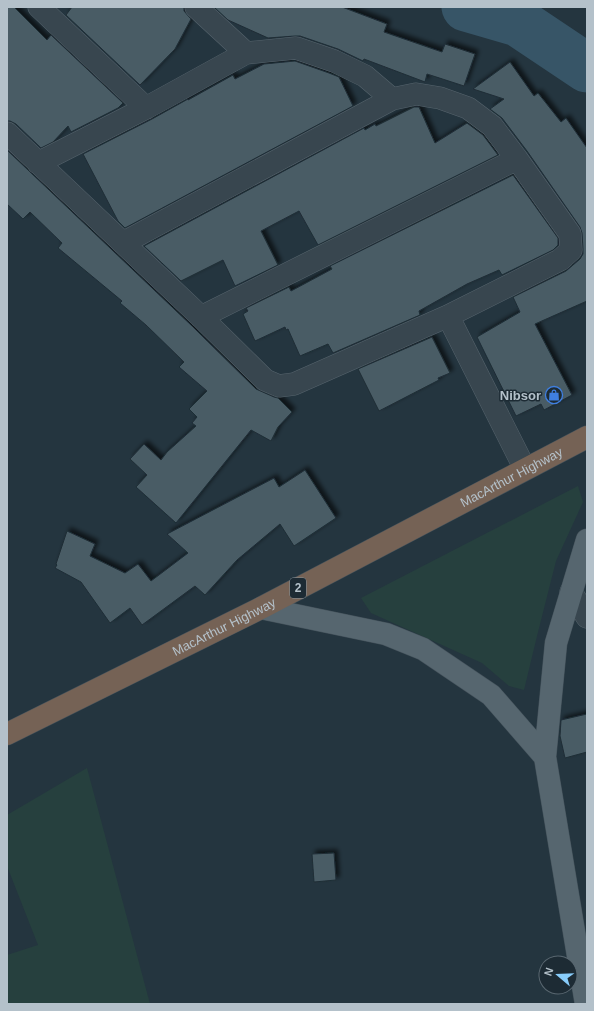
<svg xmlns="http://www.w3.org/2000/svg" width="594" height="1011" font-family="Helvetica,sans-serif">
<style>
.green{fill:#26403e}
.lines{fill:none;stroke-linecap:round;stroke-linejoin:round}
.river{stroke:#375567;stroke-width:49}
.building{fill:#485c65;stroke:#1f2d36;filter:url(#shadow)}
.minor-casing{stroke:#56646d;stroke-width:23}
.major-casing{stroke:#44525b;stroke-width:23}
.highway-casing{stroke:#43515a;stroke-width:23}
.minor{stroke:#38464f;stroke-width:22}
.major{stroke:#56666f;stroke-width:22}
.highway{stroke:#756255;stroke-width:22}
.labels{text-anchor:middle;stroke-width:3;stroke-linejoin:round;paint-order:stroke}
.shield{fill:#1d2b34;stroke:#87949d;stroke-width:1}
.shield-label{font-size:12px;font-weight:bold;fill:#b4c1ca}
.poi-label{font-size:13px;font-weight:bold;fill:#b4c1ca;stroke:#1d2b34;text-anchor:end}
.street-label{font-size:13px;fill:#b4c1ca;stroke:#1d2b34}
</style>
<defs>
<filter id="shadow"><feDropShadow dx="3.5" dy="-3.5" stdDeviation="2" flood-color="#0009"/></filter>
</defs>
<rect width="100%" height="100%" fill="#24353f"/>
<path class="green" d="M578,486L583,502L556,561L537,636L524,690L509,686L482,663L371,613L361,598Z
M87,768L150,1004H7V955L38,945L7,866V815Z"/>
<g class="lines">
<path class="river" d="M466,7L518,22L587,68"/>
</g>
<path class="building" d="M7,7H14L47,40L51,35L123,103L118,108L71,132L68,126L53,142L41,148L16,124L10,121H7Z
M72,7H184V11L191,19L175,49L140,85L66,15Z
M214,7H342L387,24L384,32L442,52L445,44L475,54L464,86L427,74L425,82L364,59L363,61L338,49L300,36H295L268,38L228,20Z
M295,61L329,73L339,77L353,106L125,228L118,221L83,154L152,119L188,99V100L233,75L235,79L264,64Z
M510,62L534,96L538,93L561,122L566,118L587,148V301L535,324L572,395L544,410L541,404L516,416L477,337L520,312L513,297L566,271L580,259L583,254V249L582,233L580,227L527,151L502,118L490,109L504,99L473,89Z
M414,107H419L435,143L467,123L483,135L498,155L318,245L299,211L261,231L278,265L235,286L223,260L181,281L144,246L364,128L365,130L375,124L376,126Z
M7,150L192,326L256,389L274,397L278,398L292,412L278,427L271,441L251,430L176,523L136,487L147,475L130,459L144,444L161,460L167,452L196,426L192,423L197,417L189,409L207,391L179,367L184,362L146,325L120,303L122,301L58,248L62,243L30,212L23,219L7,204Z
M513,175L558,238V245L553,250L502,275L499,270L467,284L419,311L420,315L333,353L328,344L300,356L288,329L286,330L285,327L255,341L243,314L248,311L246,308L289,287L291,291L332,269L330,266Z
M432,337L450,373L438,378L439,380L379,411L358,369Z
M305,470L336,518L294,546L280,524L237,560L205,595L195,586L142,625L130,608L110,623L81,582L55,568L57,565L56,564L67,531L95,544L90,556L125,573L138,564L151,581L188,553L167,534L274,478L279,487Z
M587,714V752L565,758L560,736L561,720Z
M334,853L336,880L314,882L312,854Z"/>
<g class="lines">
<g class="minor-casing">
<path id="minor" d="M39,7L146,108
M7,133L201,317L265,380L279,386L294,384L448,316L560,260L571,250L570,234L517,159L492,126L468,108L440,98L416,94L392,99L365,76L334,61L296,48L246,53L196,7
M38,163L146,108L246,53
M123,243L392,99
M448,316L525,469
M201,317L517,159
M571,592L587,617"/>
</g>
<g class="major-casing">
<path id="major" d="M261,608L386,634L423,649L491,695L545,757
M586,1004L545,757L556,643L587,540"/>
</g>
<g class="highway-casing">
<g id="highway">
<path id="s1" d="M7,734L261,608L587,437"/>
</g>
</g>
<use href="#minor" class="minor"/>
<use href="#major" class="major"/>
<use href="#highway" class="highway"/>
</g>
<defs>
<g id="shop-ring" transform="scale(0.9)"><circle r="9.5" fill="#1d2b34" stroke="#3f7fe0" stroke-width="1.5"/><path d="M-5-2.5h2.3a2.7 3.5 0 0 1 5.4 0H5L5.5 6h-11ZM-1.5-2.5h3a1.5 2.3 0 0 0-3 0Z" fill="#3f7fe0"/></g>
</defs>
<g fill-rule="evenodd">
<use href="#shop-ring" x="554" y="395"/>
</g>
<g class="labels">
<rect class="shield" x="290" y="578" width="16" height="20" rx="3"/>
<g class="shield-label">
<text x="298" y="592">2</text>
</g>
<g class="poi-label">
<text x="541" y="400">Nibsor</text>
</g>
<g class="street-label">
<text dy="5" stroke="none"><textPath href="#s1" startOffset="566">MacArthur Highway</textPath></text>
<text dy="5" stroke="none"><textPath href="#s1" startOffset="242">MacArthur Highway</textPath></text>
</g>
</g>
<rect width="594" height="1011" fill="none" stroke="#b4c1ca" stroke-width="16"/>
<g transform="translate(558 975) rotate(289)"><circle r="19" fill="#1d2b34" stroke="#596770"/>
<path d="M0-3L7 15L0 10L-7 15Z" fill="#88cdfb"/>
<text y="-6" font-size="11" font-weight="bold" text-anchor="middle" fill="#b4c1ca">N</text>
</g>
</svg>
